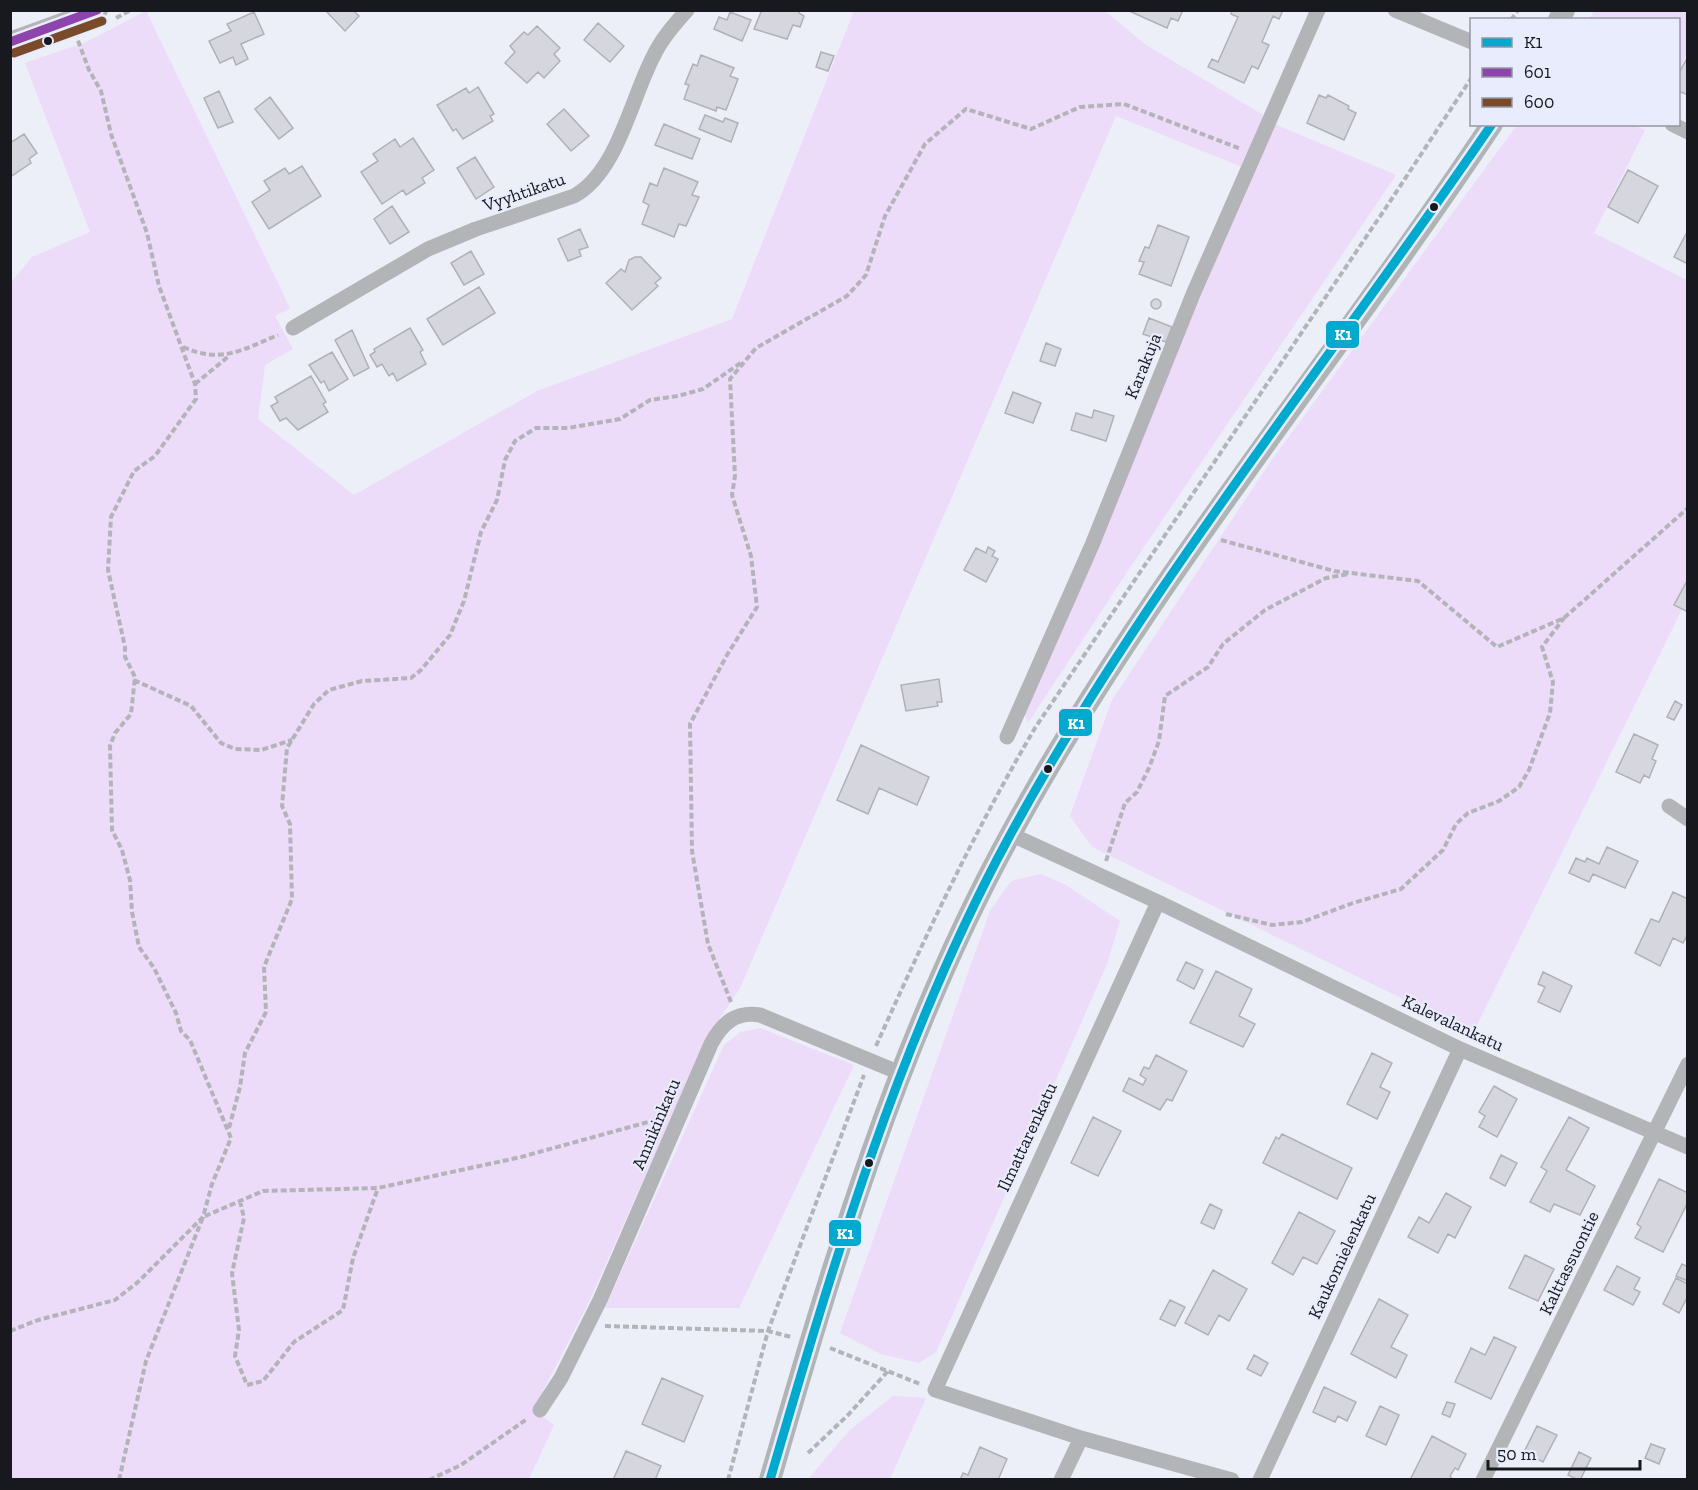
<svg xmlns="http://www.w3.org/2000/svg" width="1698" height="1490" font-family="'Zilla Slab',serif">
<style>
.green{fill:#ecdbf9}
.building{fill:#d6d7de;stroke:#b0b1b7;stroke-width:1.5}
.lines{fill:none;stroke-linecap:round;stroke-linejoin:round}
.path{stroke:#b3b4b9;stroke-width:4;stroke-dasharray:6 3;stroke-linecap:butt}
.minor{stroke:#b2b4b7;stroke-width:15}
.tertiary{stroke:#b2b4b7;stroke-width:20}
.secondary{stroke:#b1b4b7;stroke-width:22}
.bus-1-casing{stroke:#e8ecfc;stroke-width:14}
.bus-2-casing{stroke:#e8ecfc;stroke-width:14}
.bus-3-casing{stroke:#e8ecfc;stroke-width:14}
.bus-1{stroke:#00a9ce;stroke-width:9}
.bus-2{stroke:#8e44ad;stroke-width:9}
.bus-3{stroke:#7a4b2a;stroke-width:9}
.bus-dot{fill:#18191f;stroke:#e8ecfc;stroke-width:2}
.labels{text-anchor:middle;stroke-width:4.5;stroke-linejoin:round;paint-order:stroke}
.street-label{font-size:18px;fill:#18191f;stroke:#e8ecfc}
.line-badge{stroke:#e8ecfc;stroke-width:2}
.badge-label{font-size:16px;text-anchor:middle;font-weight:bold;fill:#fff}
</style>
<rect width="100%" height="100%" fill="#eceff7"/>
<path class="green" d="M146,11L290,308L275,316L293,349L265,365L258,419L354,495L537,391L732,319L854,11H1105L1146,45L1265,116L1242,167L1116,116L740,988L706,1039L588,1304L533,1410L554,1425L529,1479H11L10,284L32,257L90,232L25,63L86,42Z
M1594,11H1687V53L1679,71L1678,20L1589,19Z
M1274,124L1396,175L1127,572L1028,723L1024,712Z
M1631,124L1645,130L1594,233L1687,280V599L1473,1033L1092,847L1070,816L1112,700L1271,461L1517,125Z
M1041,874L1066,885L1120,921L1107,964L936,1352L919,1363L881,1354L840,1333L990,911L1011,881Z
M760,1028L854,1065L739,1308H605L724,1045L741,1032Z
M893,1396L926,1398L890,1479H808L850,1430Z"/>
<path class="building" d="M325,10H353L359,16L345,31Z
M758,10H800L799,13L804,16L800,27L793,25L787,39L754,29L761,12Z
M1127,10H1183L1178,21L1171,18L1167,28Z
M1232,10H1283L1279,19L1273,16L1262,42L1269,45L1258,69L1252,66L1244,83L1208,67L1212,59L1218,62L1238,17L1231,14Z
M254,12L264,34L241,44L248,59L236,65L233,57L220,63L209,41L231,31L227,24Z
M730,12L751,20L742,41L714,29L719,17L727,20Z
M598,23L624,46L610,62L584,40Z
M537,26L560,48L554,54L560,61L544,78L538,72L527,83L505,63L515,52L510,46L524,32L528,35Z
M821,52L834,56L828,71L816,67Z
M701,55L734,68L730,76L738,79L726,110L717,107L716,111L684,99L689,85L685,84L693,64L697,66Z
M1688,57V95L1678,91V74Z
M478,87L494,114L490,116L493,121L463,139L456,129L453,131L437,105L466,88L469,93Z
M219,91L233,122L218,128L204,98Z
M1319,95L1326,98L1328,95L1349,106L1348,109L1356,113L1344,140L1307,123Z
M270,97L293,128L279,139L255,109Z
M564,109L589,136L571,151L547,124Z
M705,115L723,122L725,118L738,123L731,142L699,129Z
M664,124L700,139L692,159L655,145Z
M24,134L37,153L29,159L31,163L10,177V143Z
M413,138L434,170L422,178L425,183L406,195L403,190L382,204L361,172L378,161L373,154L395,139L400,147Z
M475,157L494,187L476,199L457,168Z
M302,166L321,196L269,229L252,202L270,190L264,181L285,168L289,174Z
M664,168L698,182L692,195L699,197L686,226L679,224L674,237L642,224L649,205L643,202L650,183L657,186Z
M1628,170L1658,186L1638,223L1608,207Z
M392,206L409,232L390,244L374,219Z
M1158,225L1189,237L1171,286L1139,274L1144,262L1139,261L1145,247L1149,248Z
M580,229L588,247L579,250L581,256L568,261L558,239Z
M1688,230V264L1674,257Z
M471,251L484,274L464,285L451,263Z
M635,257H641L661,278L655,283L658,286L632,310L606,283L621,269L625,272L629,260Z
M479,287L495,313L443,345L427,319Z
M1151 304a5 5 0 1 1 10 0a5 5 0 1 1-10 0Z
M1149,318L1172,327L1166,342L1143,334Z
M410,328L423,350L420,352L426,364L397,381L393,373L389,376L382,364L377,367L370,355L375,352L374,349Z
M352,330L369,368L354,376L335,340Z
M1046,343L1061,349L1055,366L1040,361Z
M332,352L348,379L329,391L324,381L321,383L309,365Z
M311,376L326,402L323,404L328,412L298,430L286,418L280,421L271,406L278,402L275,397Z
M1013,392L1041,403L1033,423L1005,413Z
M1094,410L1114,416L1106,441L1071,430L1076,413L1092,418Z
M988,547L995,551L992,556L998,559L986,582L964,570L976,548L986,553Z
M1688,579V612L1674,605Z
M939,679L942,702H937L938,706L906,711L901,685Z
M1675,701L1682,705L1674,720L1667,717Z
M1634,734L1658,745L1652,759L1656,761L1649,778L1644,775L1640,783L1616,772Z
M861,745L929,777L917,805L879,788L868,814L837,800Z
M1607,847L1638,861L1625,888L1593,874L1589,882L1569,873L1576,858L1585,862L1587,858L1599,864Z
M1673,892L1688,899V934L1683,943L1673,938L1660,966L1635,953L1651,919L1659,922Z
M1186,962L1203,970L1194,989L1177,980Z
M1216,971L1252,989L1239,1016L1255,1024L1243,1047L1190,1023Z
M1543,972L1572,986L1560,1012L1538,1002L1545,987L1538,984Z
M1372,1053L1392,1063L1380,1087L1390,1092L1377,1119L1347,1104Z
M1156,1055L1187,1071L1172,1101L1167,1099L1160,1110L1123,1091L1129,1078L1143,1085L1146,1079L1140,1075L1144,1067L1149,1069Z
M1494,1086L1517,1099L1497,1137L1479,1127L1485,1116L1479,1112Z
M1093,1117L1121,1131L1098,1176L1071,1163Z
M1569,1117L1589,1128L1566,1170L1595,1186L1580,1215L1554,1204L1550,1212L1530,1202L1547,1171L1541,1167Z
M1282,1134L1352,1168L1337,1199L1263,1163L1276,1137L1279,1139Z
M1501,1155L1517,1163L1505,1186L1490,1178Z
M1659,1179L1688,1193V1202L1663,1252L1635,1238L1641,1227L1637,1224Z
M1446,1193L1471,1207L1455,1238L1448,1234L1438,1253L1408,1237L1419,1217L1429,1223Z
M1210,1204L1222,1210L1214,1229L1201,1223Z
M1299,1212L1335,1231L1317,1264L1303,1257L1293,1275L1272,1263Z
M1525,1255L1554,1269L1538,1301L1509,1288Z
M1682,1264L1688,1267V1281L1676,1276Z
M1617,1266L1640,1278L1634,1289L1640,1292L1633,1305L1604,1290Z
M1213,1270L1247,1289L1229,1321L1219,1315L1208,1335L1185,1323Z
M1676,1278L1688,1284V1296L1679,1313L1663,1304Z
M1379,1299L1408,1315L1391,1347L1407,1355L1396,1378L1351,1354Z
M1170,1300L1185,1307L1175,1326L1160,1319Z
M1494,1337L1516,1347L1491,1399L1455,1382L1471,1348L1485,1355Z
M1254,1355L1268,1363L1261,1376L1247,1369Z
M662,1378L703,1396L684,1442L642,1424Z
M1324,1387L1356,1402L1347,1421L1338,1416L1335,1422L1313,1412Z
M1447,1402L1455,1404L1450,1417L1442,1414Z
M1380,1406L1399,1415L1386,1445L1366,1436Z
M1537,1426L1557,1435L1543,1462L1524,1452Z
M1432,1436L1466,1454L1458,1470L1455,1468L1450,1476L1453,1480H1410Z
M1651,1444L1665,1449L1659,1464L1645,1458Z
M980,1447L1007,1459L998,1480H960L963,1473L968,1475Z
M626,1451L661,1466L655,1480H613Z
M1579,1452L1591,1458L1580,1480H1578L1568,1475Z"/>
<g class="lines">
<path class="path" d="M116,18L131,10
M1511,20L1518,10
M183,347C221,364 242,350 278,335
M195,384L229,356
M1221,540L1334,571L1418,581L1497,647L1564,618L1688,508
M134,680L191,706L221,743L235,749L261,750L292,740
M1106,861L1125,803L1137,792L1149,768L1159,741L1165,696L1208,667L1223,644L1265,610L1326,578L1349,574
M1226,914L1272,925L1302,922L1353,903L1401,889L1443,850L1456,824L1468,813L1499,801L1519,787L1529,770L1550,713L1553,682L1542,647L1564,618
M731,1002L708,944L692,851L690,724L727,655L757,607L751,556L732,495L735,476L730,379L756,348L847,296L866,275L885,216L925,144L966,109L1031,129L1080,107L1124,104L1241,149
M876,1046C925,937 975,830 1035,728L1387,206L1472,77
M229,1128L240,1087L245,1053L266,1012L264,967L292,899L290,824L282,806L287,748L314,704L329,690L362,681L411,678L421,670L450,635L464,601L481,532L497,500L505,460L515,441L536,428H568L620,419L650,400L678,396L703,389L742,362
M240,1201L244,1218L232,1273L239,1330L235,1356L247,1385L263,1381L294,1342L343,1310L353,1258L378,1188
M605,1326L768,1331L791,1337
M10,1331L38,1320L115,1300L138,1282L203,1217L212,1184L231,1138L190,1040L181,1031L176,1013L154,968L139,947L132,912L130,880L122,850L112,830L110,746L115,733L131,714L135,677L125,657V647L108,570L111,517L134,471L155,456L196,399L195,384L159,286L147,233L111,134L101,91L89,70L77,38
M830,1348L920,1384
M808,1453L848,1415L888,1371
M119,1480L146,1361L203,1217L263,1191L378,1188L521,1157L659,1119
M429,1480L461,1465L527,1419
M728,1480L768,1331L864,1075"/>
<path class="minor" d="M1395,10L1472,42
M1672,124L1688,132
M293,328L428,249L476,229L574,196C618,172 631,98 654,55C662,38 675,24 687,10
M1007,737L1092,545L1194,292L1318,10
M1669,806L1688,819
M1010,834L1158,902L1460,1049L1688,1147
M1158,902L935,1390L1081,1438L1232,1480
M540,1410L561,1378L600,1300L711,1044C722,1023 736,1011 760,1015L900,1073
M1061,1480L1081,1438
M1260,1480L1460,1049
M1483,1480L1688,1064"/>
<path class="tertiary" d="M10,42L98,10"/>
<path class="secondary" d="M1559,20L1564,10
M770,1480C833,1261 899,1039 1008,839C1145,585 1333,364 1492,124"/>
<g class="bus-1-casing">
<path id="bus-1" d="M770,1480C834,1261 899,1040 1008,839C1145,586 1330,362 1492,124"/>
</g>
<g class="bus-2-casing">
<path id="bus-2" d="M10,42L97,10"/>
</g>
<g class="bus-3-casing">
<path id="bus-3" d="M14,53L102,21"/>
</g>
<use href="#bus-1" class="bus-1"/>
<use href="#bus-2" class="bus-2"/>
<use href="#bus-3" class="bus-3"/>
</g>
<g class="bus-dot">
<circle cx="48" cy="41" r="5"/>
<circle cx="1434" cy="207" r="5"/>
<circle cx="1048" cy="769" r="5"/>
<circle cx="869" cy="1163" r="5"/>
</g>
<g class="labels">
<g class="street-label">
<text transform="translate(524 192) rotate(-19)" y="6">Vyyhtikatu</text>
<text transform="translate(1143 366) rotate(-68)" y="6">Karakuja</text>
<text transform="translate(1453 1023) rotate(25)" y="6">Kalevalankatu</text>
<text transform="translate(656 1124) rotate(-67)" y="6">Annikinkatu</text>
<text transform="translate(1027 1137) rotate(-65)" y="6">Ilmattarenkatu</text>
<text transform="translate(1342 1256) rotate(-65)" y="6">Kaukomielenkatu</text>
<text transform="translate(1569 1263) rotate(-64)" y="6">Kalttassuontie</text>
</g>
</g>
<g class="line-badge">
<rect x="1325" y="320" width="35" height="29" rx="6" fill="#00a9ce"/>
<rect x="1058" y="708" width="35" height="29" rx="6" fill="#00a9ce"/>
<rect x="828" y="1219" width="34" height="28" rx="6" fill="#00a9ce"/>
</g>
<g class="badge-label">
<text x="1343" y="340">K1</text>
<text x="1076" y="729">K1</text>
<text x="845" y="1239">K1</text>
</g>
<rect width="1698" height="1490" fill="none" stroke="#18191f" stroke-width="24"/>
<rect x="1470" y="18" width="210" height="108" fill="#e8ecfc" stroke="#9598a4" stroke-width="1.5"/>
<rect x="1482" y="38" width="30" height="9" fill="#00a9ce" stroke="#9598a4" stroke-width="1.5"/>
<text x="1524" y="48" font-size="18" fill="#18191f">K1</text>
<rect x="1482" y="68" width="30" height="9" fill="#8e44ad" stroke="#9598a4" stroke-width="1.5"/>
<text x="1524" y="78" font-size="18" fill="#18191f">601</text>
<rect x="1482" y="98" width="30" height="9" fill="#7a4b2a" stroke="#9598a4" stroke-width="1.5"/>
<text x="1524" y="108" font-size="18" fill="#18191f">600</text>
<path d="M1488 1460v9h152v-9" fill="none" stroke="#18191f" stroke-width="3"/>
<text x="1497" y="1460" font-size="18" fill="#18191f" stroke="#e8ecfc" stroke-width="4.5" paint-order="stroke">50 m</text>
</svg>
